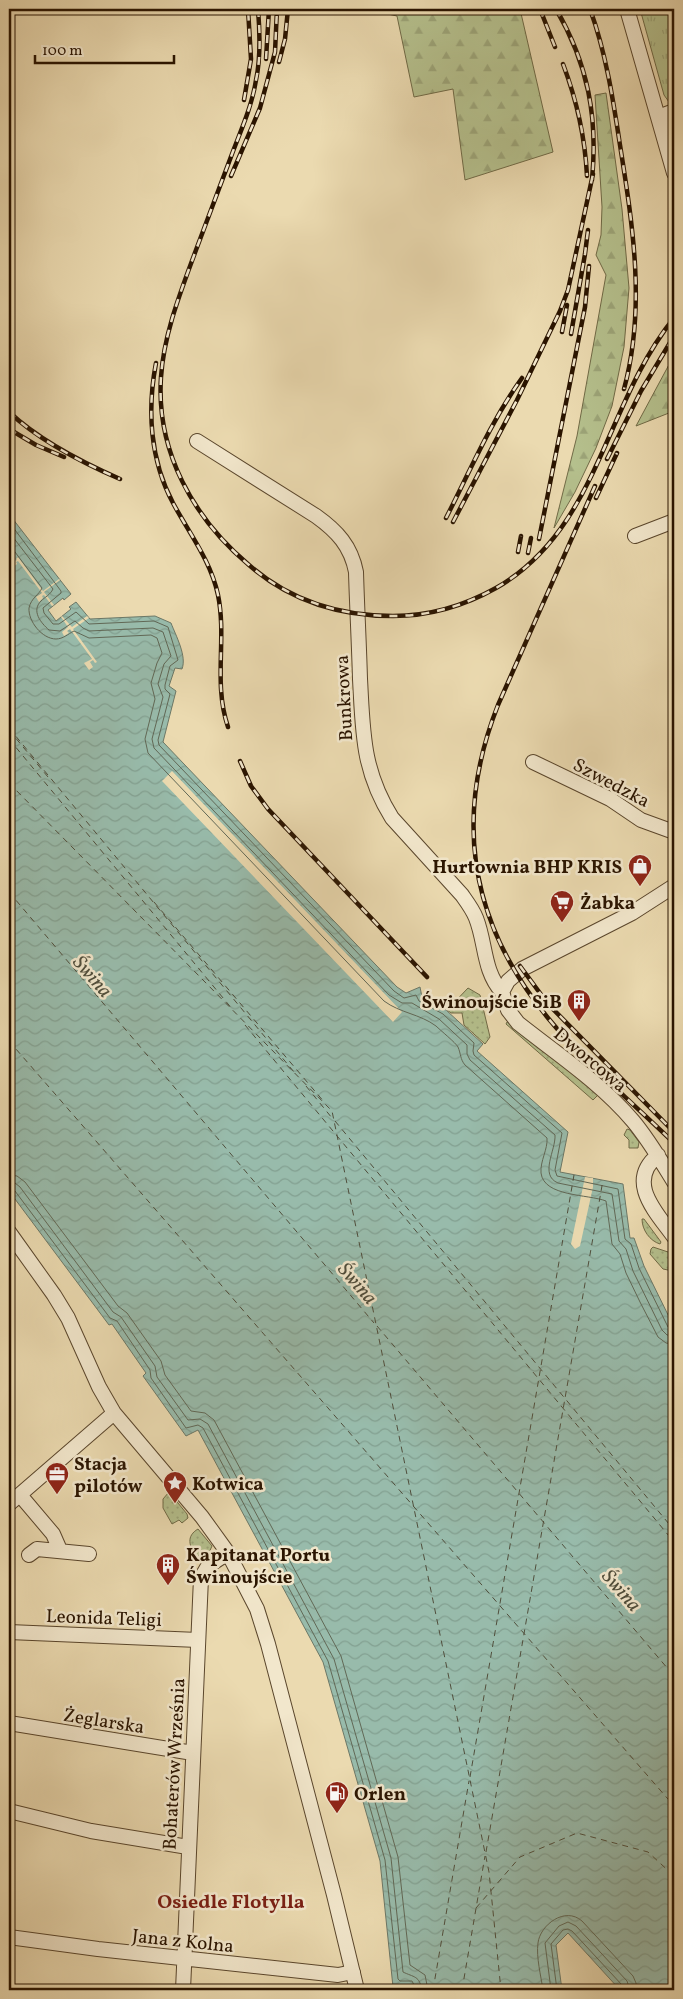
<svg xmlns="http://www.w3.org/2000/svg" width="683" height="1999" font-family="Vollkorn,serif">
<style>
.grass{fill:url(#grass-dots);stroke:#706a46}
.forest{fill:url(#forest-firs);stroke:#706a46}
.park{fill:url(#park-tufts);stroke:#706a46}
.water{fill:url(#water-waves);stroke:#6c7867}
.pier{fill:#ebdab0}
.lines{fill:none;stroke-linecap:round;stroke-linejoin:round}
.shore{stroke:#616856;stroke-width:1}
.ferry{stroke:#504e3c;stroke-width:1;stroke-dasharray:6 5;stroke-linecap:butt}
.minor-casing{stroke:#5a462c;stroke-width:16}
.minor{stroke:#f2e7cc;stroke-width:14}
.rail-casing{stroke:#2a1400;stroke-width:4.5}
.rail{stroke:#f2e7cc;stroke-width:2.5;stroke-dasharray:8;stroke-linecap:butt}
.labels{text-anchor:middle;stroke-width:5;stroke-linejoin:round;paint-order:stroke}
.street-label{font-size:19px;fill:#2a1400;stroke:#f2e7cc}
.poi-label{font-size:19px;font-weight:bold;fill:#2a1400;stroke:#f2e7cc;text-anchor:start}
.water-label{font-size:20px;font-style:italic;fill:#504e3c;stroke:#f2e7cc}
.neighbourhood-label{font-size:20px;font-weight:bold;fill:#7a1f14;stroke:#f2e7cc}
</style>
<defs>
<pattern id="grass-dots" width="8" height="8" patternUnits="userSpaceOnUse" patternTransform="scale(1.25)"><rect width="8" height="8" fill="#b5c08d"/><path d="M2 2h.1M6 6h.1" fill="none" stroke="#9ca478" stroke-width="1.8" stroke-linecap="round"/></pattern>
<pattern id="forest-firs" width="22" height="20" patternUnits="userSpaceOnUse" patternTransform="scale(1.25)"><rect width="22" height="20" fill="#b5c08d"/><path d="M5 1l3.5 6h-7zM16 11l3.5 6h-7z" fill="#9ca478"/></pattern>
<pattern id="park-tufts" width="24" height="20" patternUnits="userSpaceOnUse" patternTransform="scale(1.25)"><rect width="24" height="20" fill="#b5c08d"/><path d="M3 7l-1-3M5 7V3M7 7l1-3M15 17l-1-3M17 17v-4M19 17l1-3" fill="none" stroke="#9ca478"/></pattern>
<pattern id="water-waves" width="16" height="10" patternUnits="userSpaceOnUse" patternTransform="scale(1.25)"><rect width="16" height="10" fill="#98bbab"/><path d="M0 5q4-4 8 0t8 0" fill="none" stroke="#83a091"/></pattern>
</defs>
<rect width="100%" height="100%" fill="#ebdab0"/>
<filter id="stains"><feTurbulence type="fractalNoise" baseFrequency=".004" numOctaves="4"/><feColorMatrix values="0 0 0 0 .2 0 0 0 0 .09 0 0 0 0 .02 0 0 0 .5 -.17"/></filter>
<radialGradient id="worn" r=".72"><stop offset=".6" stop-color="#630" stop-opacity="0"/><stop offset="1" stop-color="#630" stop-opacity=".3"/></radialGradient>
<path class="grass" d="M468,988L480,995L490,1037L485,1044L464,1025L462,1013H451L447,1010Z
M507,1022H509L599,1094L593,1100L506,1024Z
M627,1129L630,1130L639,1142L638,1148H629V1140L624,1135Z
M642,1219H644L661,1242L660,1244C650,1241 642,1230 642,1219Z
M653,1247L674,1254V1263L668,1270L663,1269L650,1254L651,1249Z
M169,1492L187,1514L188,1518L182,1523L179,1520L172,1524L163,1508V1499Z
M198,1529L212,1546L207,1557L196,1556C189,1546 186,1536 198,1529Z"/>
<path class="forest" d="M365,9H520L553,152L465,180L453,89L414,97L397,16Z
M606,93L622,209L629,288L624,347L612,406L596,448L575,492L554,528L577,436L606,275L596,255L601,235L602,207L595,95Z
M672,359L674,360V411L636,426Z"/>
<path class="park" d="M640,9H674V102H669L664,95Z"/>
<path class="water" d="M9,514L71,594L64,600L63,598L48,610L56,621L71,609L69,607L76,602L90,619L155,616L171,623C176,636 187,656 182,669L175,668L169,686L176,691L163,742L397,987L406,993L420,987L422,997L446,1010L483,1044L477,1051L568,1132L560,1172L623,1184L630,1238H634L644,1266L674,1327V1990H620L568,1933L556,1945L562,1990H410L409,1985L393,1987L380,1861L323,1662L198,1430L186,1436L143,1376L146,1373L112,1324L109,1325L9,1191Z"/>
<path class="pier" d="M18,557L43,591L59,579L60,580L44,592L54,605L52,606L44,595L42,596L43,598L39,602L36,597L42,593L18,561L16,562L17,564L13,567L10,563L17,560L16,559Z
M62,616L72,627L87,616L89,618L73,629L97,662L95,663L93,660L90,662L93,667L89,670L84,663L92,659L70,629L67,631L69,633L64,636L62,632L68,627L61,617Z
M172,771L402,1012L393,1022L162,781Z
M585,1177L593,1178V1187L580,1246L575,1249L571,1244Z"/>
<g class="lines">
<path class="shore" d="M9,522L61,591V593L43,608L44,613L53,624H59L76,612L89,624L154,621L168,627L178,660L170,666L165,685V689L170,694L158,740L159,745L394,991L404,998L416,995L419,1001L443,1014L474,1043L473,1051L474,1055L562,1133L555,1170L557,1176L618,1189L625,1239L631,1244L639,1268L668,1327L674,1330
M9,532L53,589C50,595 45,597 41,601C31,611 41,623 49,630L60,631L75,621L83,628L89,631L153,628L163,632L171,656L164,664L158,684L163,697L152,739L154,748L389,995L402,1003H412L439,1019L467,1045V1054L470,1060L555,1135C556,1150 539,1175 558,1183L612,1194L619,1241L626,1249L633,1271L662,1330L667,1335L674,1336
M9,544L42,588C39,595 31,598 29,608C28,621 42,639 56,639C63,639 68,634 74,631L89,638L151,635L157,638L162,653L157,663L151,683L155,699L145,739L148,753L384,1001C400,1013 420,1014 436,1026C440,1030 456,1043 458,1047C461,1054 460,1059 465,1065L547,1138C548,1149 540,1161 541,1173C544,1197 588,1194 606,1201L612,1244L620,1254L626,1273L640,1302L658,1337L666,1343L674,1344
M9,1175L17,1176L25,1182L118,1306L127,1313L161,1361L165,1375L191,1411L205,1413L214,1420L341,1656L398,1857L410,1965L425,1975L428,1990
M9,1182L15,1183L20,1187L113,1312L121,1317L155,1366L157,1377L188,1420L200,1419L208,1424L334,1659L391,1858L403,1972C413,1977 421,1976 421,1990
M9,1189L15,1191L110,1318L117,1321L150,1370L151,1378L186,1428L198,1425L203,1428L328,1661L385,1860L398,1979L400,1981H412L414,1985L415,1990
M543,1990C541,1976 536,1957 538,1943C540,1925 565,1906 582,1921L633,1976L636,1983L637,1990
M551,1990L545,1943L559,1926L568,1922L576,1926L627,1981L630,1990
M557,1990L551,1944L563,1930L568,1929L572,1931L622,1985L623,1990"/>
<path class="ferry" d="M9,728L294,1072
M9,730L48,777
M9,739L233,1010
M9,783L332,1111L489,1872L501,1990
M9,892L374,1323
M154,902L325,1103
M245,1025L674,1542
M9,1041L674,1806
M306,1086L332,1118
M335,1121L674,1530
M377,1326L674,1676
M470,1777L574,1175
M486,1852L603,1180
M476,1908L520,1857L577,1833L648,1852L674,1876
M433,1990L469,1781
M462,1990L485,1856"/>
<g class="minor-casing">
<path id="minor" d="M627,9L674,173
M658,117L674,111
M662,131L674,125
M197,441L316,516C337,531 351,546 356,572C357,607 359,643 360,679C363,732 362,770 392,818L462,895C467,902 473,910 476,918C486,943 483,971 502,992
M635,536L674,521
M533,762L610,799L641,820L674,832
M502,992L508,1010L518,1023C557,1054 601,1083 633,1121C649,1140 661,1161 674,1182
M502,992L508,981L522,969L632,913L674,886
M658,1155C625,1182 657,1213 674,1237
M9,1232L54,1295L68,1318L99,1387L114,1413L202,1517L228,1553L257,1609L268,1644L334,1895L357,1990
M20,1495L53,1534L60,1550
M9,1504L114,1413
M29,1555L37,1549L89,1554
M9,1632L198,1640
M9,1723L193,1753
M9,1811L91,1831L188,1847
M9,1937L98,1949L338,1975L353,1972
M183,1990L201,1578L208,1566L228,1553"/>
</g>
<use href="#minor" class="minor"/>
<g class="rail-casing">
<path id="rail" d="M258,9C260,33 261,57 256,80C252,106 241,130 232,154C220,186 208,218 196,250C181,291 164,333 161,377C156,451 193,518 249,565C289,600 339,616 393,616C429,616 464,606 496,588C599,529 604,404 674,318
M540,9L555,47
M556,9C588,64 598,117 592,180
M590,9C606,53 613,99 620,145C633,227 646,308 624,389
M266,59L269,9
M279,62L285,39L288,9
M563,64C577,101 585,136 587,176
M244,100L251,59L248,9
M231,176L260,108L275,52L277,9
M562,332L567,305
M571,334L585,254L588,230
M156,363C147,410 150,460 173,503C189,533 211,561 218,595C227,639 213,683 228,727
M9,412C40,441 81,462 120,479
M9,429L36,445L64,457
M607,459L641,391L674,336
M595,486L498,705C453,819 470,923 548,1018C584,1062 633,1103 674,1143
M596,498L617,453
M446,518C470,471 491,421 522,378
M453,522L517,400L560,311L568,290L593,174
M539,539L585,307L589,266
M518,552L521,536
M528,553L531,538
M240,761L251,786L268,809L427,977
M520,966L548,1004L674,1132"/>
</g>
<use href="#rail" class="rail"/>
</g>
<defs>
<g id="shop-pin" transform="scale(1.25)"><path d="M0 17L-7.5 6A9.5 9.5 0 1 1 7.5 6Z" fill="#8f2418" stroke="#f2e7cc"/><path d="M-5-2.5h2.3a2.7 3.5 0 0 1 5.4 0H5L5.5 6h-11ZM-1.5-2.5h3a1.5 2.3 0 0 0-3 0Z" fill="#fff"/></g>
<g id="supermarket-pin" transform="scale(1.25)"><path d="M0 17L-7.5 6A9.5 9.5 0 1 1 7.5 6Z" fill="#8f2418" stroke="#f2e7cc"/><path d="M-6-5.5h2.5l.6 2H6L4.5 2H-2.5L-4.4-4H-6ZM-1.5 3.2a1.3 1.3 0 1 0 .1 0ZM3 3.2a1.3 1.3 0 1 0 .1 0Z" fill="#fff"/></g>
<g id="building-pin" transform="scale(1.25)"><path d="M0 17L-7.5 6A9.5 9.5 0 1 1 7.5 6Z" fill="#8f2418" stroke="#f2e7cc"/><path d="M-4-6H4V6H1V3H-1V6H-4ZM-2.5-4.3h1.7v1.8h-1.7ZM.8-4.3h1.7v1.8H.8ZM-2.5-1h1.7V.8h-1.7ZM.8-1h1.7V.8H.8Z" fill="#fff"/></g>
<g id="office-pin" transform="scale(1.25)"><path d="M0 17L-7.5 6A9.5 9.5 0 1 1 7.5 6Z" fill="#8f2418" stroke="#f2e7cc"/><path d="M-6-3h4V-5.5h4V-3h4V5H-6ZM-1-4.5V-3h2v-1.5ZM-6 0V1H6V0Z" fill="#fff"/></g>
<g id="sight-pin" transform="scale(1.25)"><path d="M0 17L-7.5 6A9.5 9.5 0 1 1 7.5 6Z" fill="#8f2418" stroke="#f2e7cc"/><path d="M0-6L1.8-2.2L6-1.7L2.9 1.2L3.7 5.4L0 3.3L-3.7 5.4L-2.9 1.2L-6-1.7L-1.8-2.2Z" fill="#fff"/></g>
<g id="fuel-pin" transform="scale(1.25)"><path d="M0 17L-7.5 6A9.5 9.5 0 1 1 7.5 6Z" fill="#8f2418" stroke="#f2e7cc"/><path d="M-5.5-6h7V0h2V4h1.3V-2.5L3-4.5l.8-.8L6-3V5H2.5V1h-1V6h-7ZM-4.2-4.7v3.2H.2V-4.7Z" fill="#fff"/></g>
</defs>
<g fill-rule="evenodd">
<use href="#shop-pin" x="640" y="866"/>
<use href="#supermarket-pin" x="562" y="902"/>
<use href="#building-pin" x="579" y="1001"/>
<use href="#office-pin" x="57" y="1474"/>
<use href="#sight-pin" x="175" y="1483"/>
<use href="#building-pin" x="168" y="1565"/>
<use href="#fuel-pin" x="337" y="1793"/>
</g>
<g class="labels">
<g class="street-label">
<text transform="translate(343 698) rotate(-93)" y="7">Bunkrowa</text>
<text transform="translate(612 782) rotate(28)" y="7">Szwedzka</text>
<text transform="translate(591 1059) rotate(40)" y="7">Dworcowa</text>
<text transform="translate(104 1617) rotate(2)" y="7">Leonida Teligi</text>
<text transform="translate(104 1720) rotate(9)" y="7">Żeglarska</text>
<text transform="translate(173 1764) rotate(-87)" y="7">Bohaterów Września</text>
<text transform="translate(183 1940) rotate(6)" y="7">Jana z Kolna</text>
</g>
<g class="poi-label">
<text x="622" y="873" text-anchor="end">Hurtownia BHP KRIS</text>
<text x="580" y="909">Żabka</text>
<text x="562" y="1008" text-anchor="end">Świnoujście SiB</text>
<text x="74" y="1470">Stacja<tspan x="74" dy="22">pilotów</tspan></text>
<text x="192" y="1490">Kotwica</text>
<text x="186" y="1561">Kapitanat Portu<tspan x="186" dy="22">Świnoujście</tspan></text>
<text x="354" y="1800">Orlen</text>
</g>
<g class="water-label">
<text transform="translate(93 976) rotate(49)" y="7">Świna</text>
<text transform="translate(358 1283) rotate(49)" y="7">Świna</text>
<text transform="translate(622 1590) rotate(49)" y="7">Świna</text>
</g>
<g class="neighbourhood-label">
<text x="231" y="1908">Osiedle Flotylla</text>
</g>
</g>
<rect width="683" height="1999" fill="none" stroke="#ebdab0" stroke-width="30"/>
<rect x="10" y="10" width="663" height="1979" fill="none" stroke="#2a1400" stroke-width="2.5"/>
<rect x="15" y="15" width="653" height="1969" fill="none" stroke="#2a1400"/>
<path d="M35 55v8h139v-8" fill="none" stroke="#2a1400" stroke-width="2.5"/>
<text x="42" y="55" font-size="15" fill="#2a1400" stroke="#f2e7cc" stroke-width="4" paint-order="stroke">100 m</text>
<rect width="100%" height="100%" filter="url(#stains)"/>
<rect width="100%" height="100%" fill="url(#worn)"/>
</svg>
